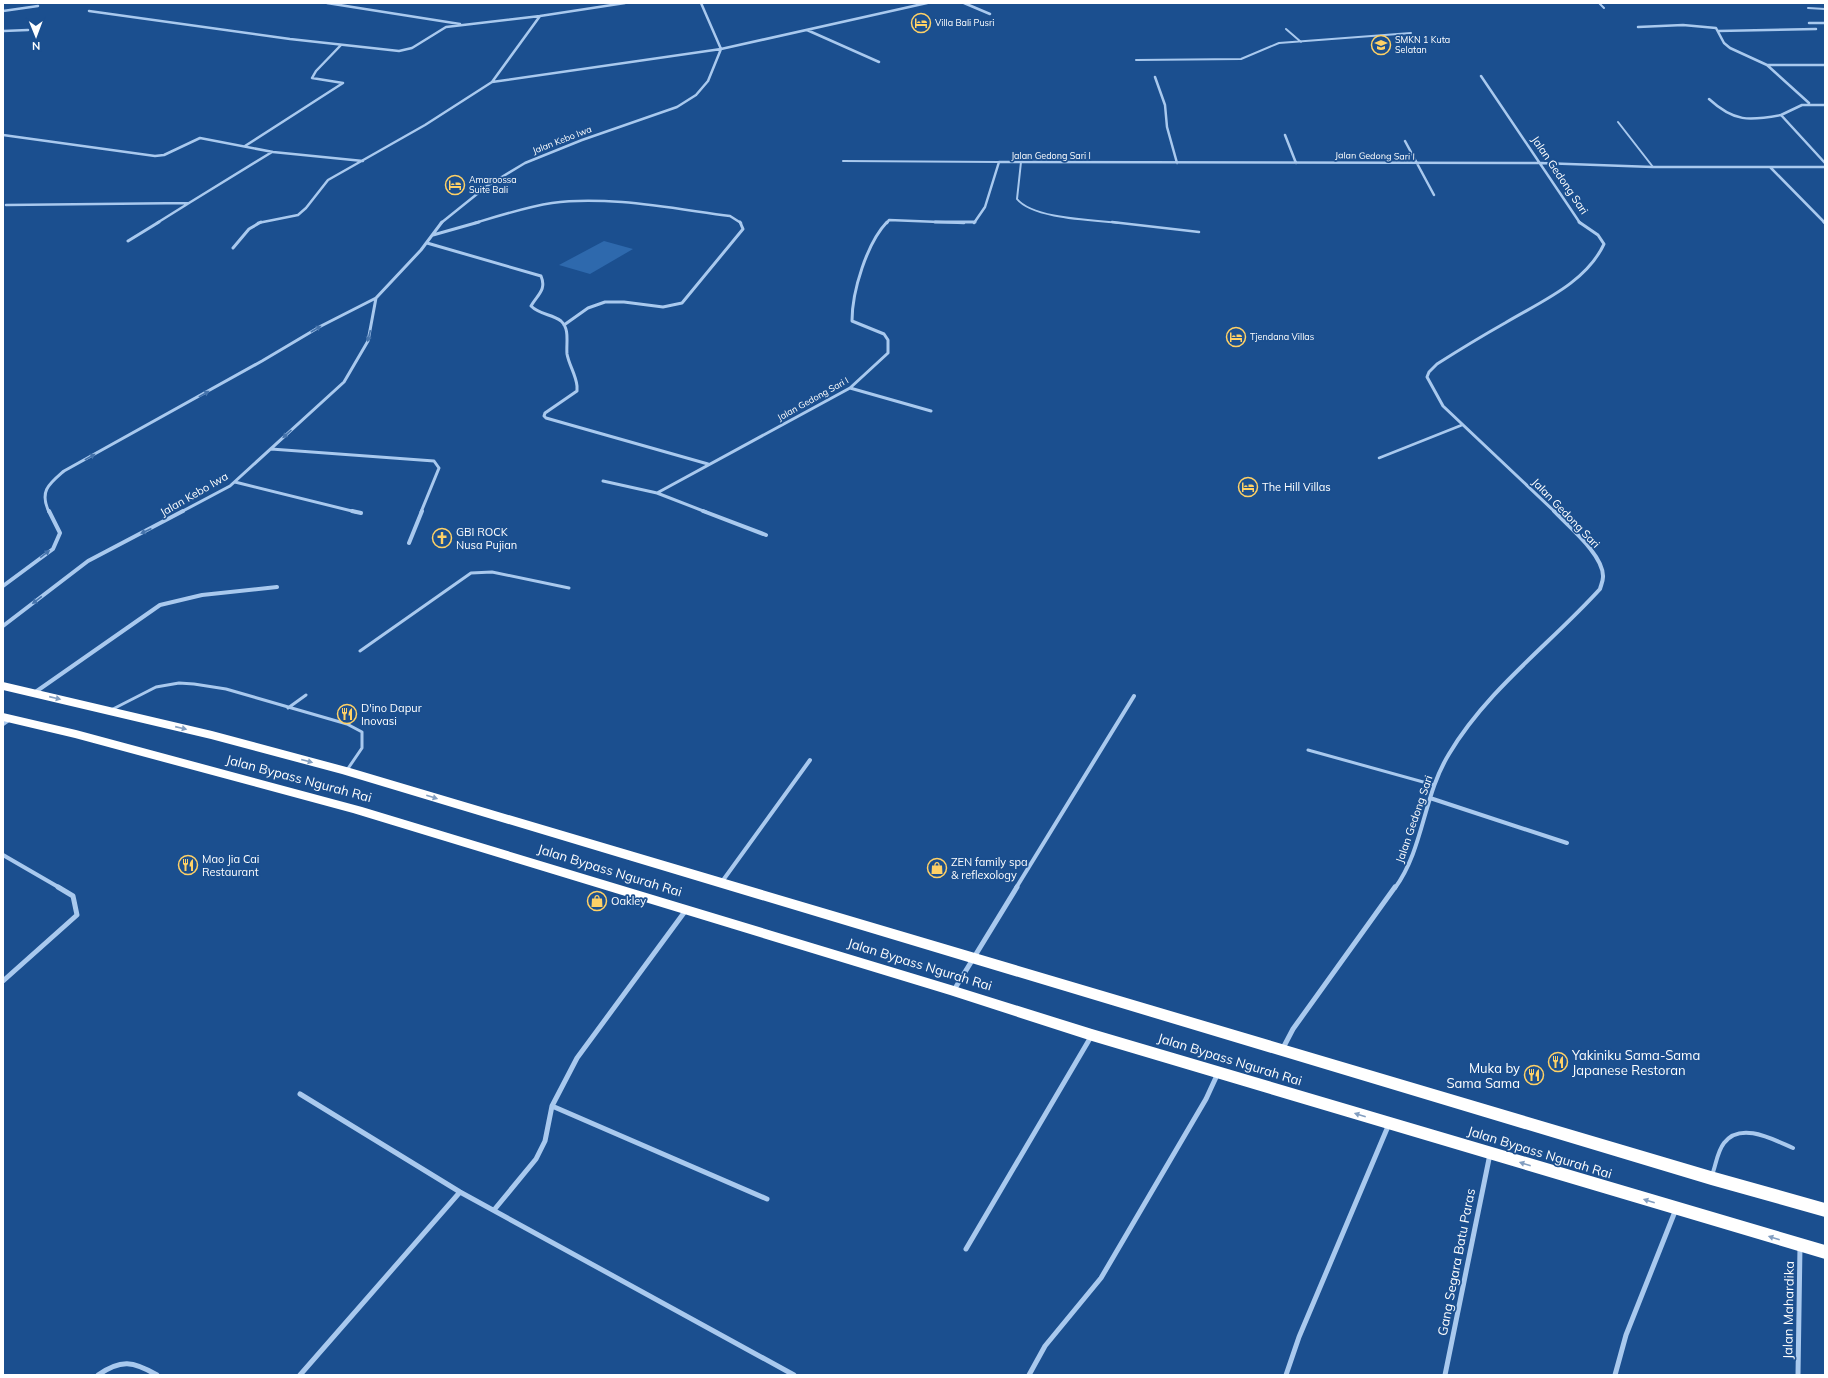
<svg xmlns="http://www.w3.org/2000/svg" width="1828" height="1378" font-family="Mulish,sans-serif">
<style>
.green{fill:#2e69ad}
.lines{fill:none;stroke-linecap:round;stroke-linejoin:round}
.lane-far3{stroke:#a9c9ee;stroke-width:2}
.lane-far2{stroke:#a9c9ee;stroke-width:2.5}
.lane-far1{stroke:#a9c9ee;stroke-width:3}
.lane{stroke:#a9c9ee;stroke-width:4}
.street-far3{stroke:#a9c9ee;stroke-width:2.5}
.street-far2{stroke:#a9c9ee;stroke-width:3}
.street-far1{stroke:#a9c9ee;stroke-width:4}
.street{stroke:#a9c9ee;stroke-width:5}
.highway{fill:#fff;fill-rule:evenodd}
.oneway{fill:#4674ac}
.oneway2{fill:#829ec1}
.labels{text-anchor:middle;stroke-width:3.5;stroke-linejoin:round;paint-order:stroke}
.far-poi-label{font-size:9px;fill:#fff;stroke:#1b4f8f;text-anchor:start}
.far-street-label{font-size:9px;fill:#fff;stroke:#1b4f8f}
.street-label{font-size:11px;fill:#fff;stroke:#1b4f8f}
.poi-label{font-size:11px;fill:#fff;stroke:#1b4f8f;text-anchor:start}
.near-street-label{font-size:13px;fill:#fff;stroke:#1b4f8f}
.near-poi-label{font-size:13px;fill:#fff;stroke:#1b4f8f;text-anchor:start}
</style>
<rect width="100%" height="100%" fill="#1b4f8f"/>
<path class="green" d="M604,241L633,249L590,274L559,265Z"/>
<g class="lines">
<path class="lane-far3" d="M1599,3L1604,8
M1808,8L1825,9
M1286,29L1301,42
M1136,60L1241,59L1279,43L1411,33
M1618,122L1653,167
M843,161L999,162
M1021,162L1017,199C1033,219 1094,220 1120,223"/>
<path class="lane-far2" d="M1112,222L1199,232
M1379,458L1462,425"/>
<path class="lane-far1" d="M360,651L471,573L492,572L569,588
M288,708L306,695
M111,710L156,687L179,683L194,684L226,689L347,724L362,732V748L347,770
M1308,750L1434,785"/>
<path class="lane" d="M1712,1175C1716,1165 1717,1152 1724,1143C1741,1121 1774,1140 1793,1148"/>
<path class="street-far3" d="M327,3L460,24
M964,3L990,14
M3,11L38,6
M89,11L290,39L399,51L412,48L446,27L540,16
M1809,23H1825
M1638,27L1683,25L1716,28L1724,43L1730,48L1767,65L1809,103
M807,30L879,62
M3,31L28,30
M1718,31L1816,29
M341,45L316,71L312,78L343,83
M1767,65H1825
M1481,76L1580,223
M1155,77L1165,105L1167,127L1177,163
M492,82L721,49L927,3
M1709,99C1734,122 1749,121 1781,115
M1825,105H1802L1781,115L1825,163
M3,135L155,156L164,155L200,138L273,152L363,161
M1285,135L1296,163
M1405,141L1434,195
M245,146L343,83
M1770,167L1825,223
M6,205L189,203L272,152
M157,223L189,203
M258,223L298,215L306,208L328,180L425,125L492,82L540,16L625,3
M441,223L487,186L525,163L582,140L677,107L696,95L708,81L721,49L701,3
M475,223C501,215 526,207 552,203C606,195 675,209 730,216L741,223
M887,223L889,220L964,223
M974,223L985,207L999,162L1541,163L1653,167H1825"/>
<path class="street-far2" d="M935,222H975
M1824,222L1825,223
M433,235L479,222
M128,241L159,222
M427,243L541,276C547,290 537,295 531,306C540,315 552,314 561,321C570,329 566,343 567,354C569,365 576,375 577,386V391L545,413L544,416L546,418L708,464
M233,248L249,229L261,222
M564,325L588,308L605,302H624L663,307L682,303L743,229L740,222
M850,388L931,411
M271,449L434,461L439,468L421,512
M603,481L657,493
M235,482L356,512
M49,512C39,491 49,484 64,471L262,361L321,326L376,298L421,250L442,222
M181,512L230,486L344,382L368,341L376,298
M706,512L657,493L850,388L888,353V340L884,334L852,321C852,291 867,243 887,222
M1555,512L1443,406L1427,377L1429,372L1437,364C1459,350 1482,336 1505,323C1540,302 1586,283 1604,244L1598,235L1579,222"/>
<path class="street-far1" d="M352,511L361,513
M703,511L766,535
M409,543L422,511
M3,586L53,549L60,533L49,511
M3,626L88,561L183,511
M34,693L160,605L202,595L277,587
M3,724L10,719
M1430,798L1567,843
M3,855L60,888
M721,883L810,760
M1016,888L1134,696
M1395,888C1424,848 1423,796 1449,754C1487,690 1550,644 1600,589C1601,585 1603,581 1603,577C1604,555 1568,526 1554,511"/>
<path class="street" d="M3,981L77,915L73,896L58,887
M954,990L1017,887
M1282,1050L1293,1029L1395,887
M300,1094L460,1192L794,1375
M552,1106L767,1199
M494,1210L536,1159L545,1141L552,1106L577,1058L686,910
M966,1249L1092,1035
M98,1375C121,1359 133,1361 157,1375
M300,1375L460,1192
M1029,1375L1045,1346L1101,1278L1206,1099L1218,1073
M1286,1375L1299,1337L1389,1124
M1445,1375L1490,1154
M1615,1375L1626,1335L1676,1209
M1798,1375L1800,1246"/>
<path class="highway" d="M3,682L212,731L350,768L1711,1171L1825,1203V1217L1711,1185L342,774L211,739L3,690Z
M3,713L76,730L362,807L954,986L1092,1029L1825,1245V1259L1092,1041L950,995L353,813L75,738L3,721Z"/>
</g>
<defs><path id="oneway-solid" d="M-6-.8H1V-3.2L6.5 0L1 3.2V.8H-6Z"/></defs>
<g class="oneway">
<use href="#oneway-solid" transform="translate(316 329) rotate(-30)"/>
<use href="#oneway-solid" transform="translate(369 336) rotate(104)"/>
<use href="#oneway-solid" transform="translate(204 394) rotate(-29)"/>
<use href="#oneway-solid" transform="translate(287 434) rotate(138)"/>
<use href="#oneway-solid" transform="translate(90 457) rotate(-29)"/>
<use href="#oneway-solid" transform="translate(146 531) rotate(155)"/>
<use href="#oneway-solid" transform="translate(45 554) rotate(-37)"/>
<use href="#oneway-solid" transform="translate(37 600) rotate(143)"/>
</g>
<g class="oneway2">
<use href="#oneway-solid" transform="translate(55 698) rotate(13)"/>
<use href="#oneway-solid" transform="translate(181 728) rotate(13)"/>
<use href="#oneway-solid" transform="translate(307 761) rotate(15)"/>
<use href="#oneway-solid" transform="translate(432 797) rotate(17)"/>
<use href="#oneway-solid" transform="translate(1360 1115) rotate(-163)"/>
<use href="#oneway-solid" transform="translate(1525 1164) rotate(-163)"/>
<use href="#oneway-solid" transform="translate(1649 1201) rotate(-163)"/>
<use href="#oneway-solid" transform="translate(1774 1238) rotate(-163)"/>
</g>
<defs>
<g id="hotel-ring" transform="scale(1)"><circle r="9.5" fill="#1b4f8f" stroke="#ffd166" stroke-width="1.5"/><path d="M-6-4.5h1.5V1H6V5H4.5V3h-9V5H-6ZM-4 0a1.8 1.8 0 1 1 3.6 0ZM.5 0V-2.5h3Q6-2.5 6 0Z" fill="#ffd166"/></g>
<g id="school-ring" transform="scale(1)"><circle r="9.5" fill="#1b4f8f" stroke="#ffd166" stroke-width="1.5"/><path d="M0-5L7-2L0 1L-7-2ZM-4 1L0 2.5L4 1V4Q0 6-4 4Z" fill="#ffd166"/></g>
<g id="church-ring" transform="scale(1)"><circle r="9.5" fill="#1b4f8f" stroke="#ffd166" stroke-width="1.5"/><path d="M-1.2-6h2.4v3.5h3.3v2.4h-3.3V6h-2.4V-.1h-3.3v-2.4h3.3Z" fill="#ffd166"/></g>
<g id="restaurant-ring" transform="scale(1)"><circle r="9.5" fill="#1b4f8f" stroke="#ffd166" stroke-width="1.5"/><path d="M-5-6h1v4h1v-4h1v4h1v-4h1v5L-1.5 .5V6h-2V.5L-5-1ZM5-6V6H3V1.5H1.5Q1.5-4 5-6Z" fill="#ffd166"/></g>
<g id="shop-ring" transform="scale(1)"><circle r="9.5" fill="#1b4f8f" stroke="#ffd166" stroke-width="1.5"/><path d="M-5-2.5h2.3a2.7 3.5 0 0 1 5.4 0H5L5.5 6h-11ZM-1.5-2.5h3a1.5 2.3 0 0 0-3 0Z" fill="#ffd166"/></g>
</defs>
<g fill-rule="evenodd">
<use href="#hotel-ring" x="921" y="23"/>
<use href="#school-ring" x="1381" y="45"/>
<use href="#hotel-ring" x="455" y="185"/>
<use href="#hotel-ring" x="1236" y="337"/>
<use href="#hotel-ring" x="1248" y="487"/>
<use href="#church-ring" x="442" y="538"/>
<use href="#restaurant-ring" x="347" y="714"/>
<use href="#restaurant-ring" x="188" y="865"/>
<use href="#shop-ring" x="937" y="868"/>
<use href="#shop-ring" x="597" y="901"/>
<use href="#restaurant-ring" x="1558" y="1062"/>
<use href="#restaurant-ring" x="1534" y="1075"/>
</g>
<g class="labels">
<g class="far-poi-label">
<text x="935" y="26">Villa Bali Pusri</text>
<text x="1395" y="43">SMKN 1 Kuta<tspan x="1395" dy="10">Selatan</tspan></text>
<text x="469" y="183">Amaroossa<tspan x="469" dy="10">Suite Bali</tspan></text>
<text x="1250" y="340">Tjendana Villas</text>
</g>
<g class="far-street-label">
<text transform="translate(562 140) rotate(-21)" y="3">Jalan Kebo Iwa</text>
<text x="1051" y="159">Jalan Gedong Sari I</text>
<text transform="translate(1375 156) rotate(1)" y="3">Jalan Gedong Sari I</text>
<text transform="translate(813 399) rotate(-29)" y="3">Jalan Gedong Sari I</text>
</g>
<g class="street-label">
<text transform="translate(1560 175) rotate(56)" y="4">Jalan Gedong Sari</text>
<text transform="translate(194 494) rotate(-30)" y="4">Jalan Kebo Iwa</text>
<text transform="translate(1566 513) rotate(46)" y="4">Jalan Gedong Sari</text>
<text transform="translate(1414 819) rotate(-71)" y="4">Jalan Gedong Sari</text>
</g>
<g class="poi-label">
<text x="1262" y="491">The Hill Villas</text>
<text x="456" y="536">GBI ROCK<tspan x="456" dy="13">Nusa Pujian</tspan></text>
<text x="361" y="712">D'ino Dapur<tspan x="361" dy="13">Inovasi</tspan></text>
<text x="202" y="863">Mao Jia Cai<tspan x="202" dy="13">Restaurant</tspan></text>
<text x="951" y="866">ZEN family spa<tspan x="951" dy="13">&amp; reflexology</tspan></text>
<text x="611" y="905">Oakley</text>
</g>
<g class="near-street-label">
<text transform="translate(299 778) rotate(15)" y="5">Jalan Bypass Ngurah Rai</text>
<text transform="translate(610 870) rotate(17)" y="5">Jalan Bypass Ngurah Rai</text>
<text transform="translate(920 964) rotate(17)" y="5">Jalan Bypass Ngurah Rai</text>
<text transform="translate(1230 1059) rotate(17)" y="5">Jalan Bypass Ngurah Rai</text>
<text transform="translate(1540 1152) rotate(17)" y="5">Jalan Bypass Ngurah Rai</text>
<text transform="translate(1456 1262) rotate(-79)" y="5">Gang Segara Batu Paras</text>
<text transform="translate(1788 1310) rotate(-89)" y="5">Jalan Mahardika</text>
</g>
<g class="near-poi-label">
<text x="1572" y="1060">Yakiniku Sama-Sama<tspan x="1572" dy="15">Japanese Restoran</tspan></text>
<text x="1520" y="1073" text-anchor="end">Muka by<tspan x="1520" dy="15">Sama Sama</tspan></text>
</g>
</g>
<rect width="1828" height="1378" fill="none" stroke="#ffffff" stroke-width="8"/>
<g transform="translate(36 36) rotate(179)" stroke="#1b4f8f" stroke-width="3" paint-order="stroke">
<path d="M0-3L7 15L0 10L-7 15Z" fill="#ffffff"/>
<text y="-6" font-size="11" font-weight="bold" text-anchor="middle" fill="#ffffff">N</text>
</g>
</svg>
